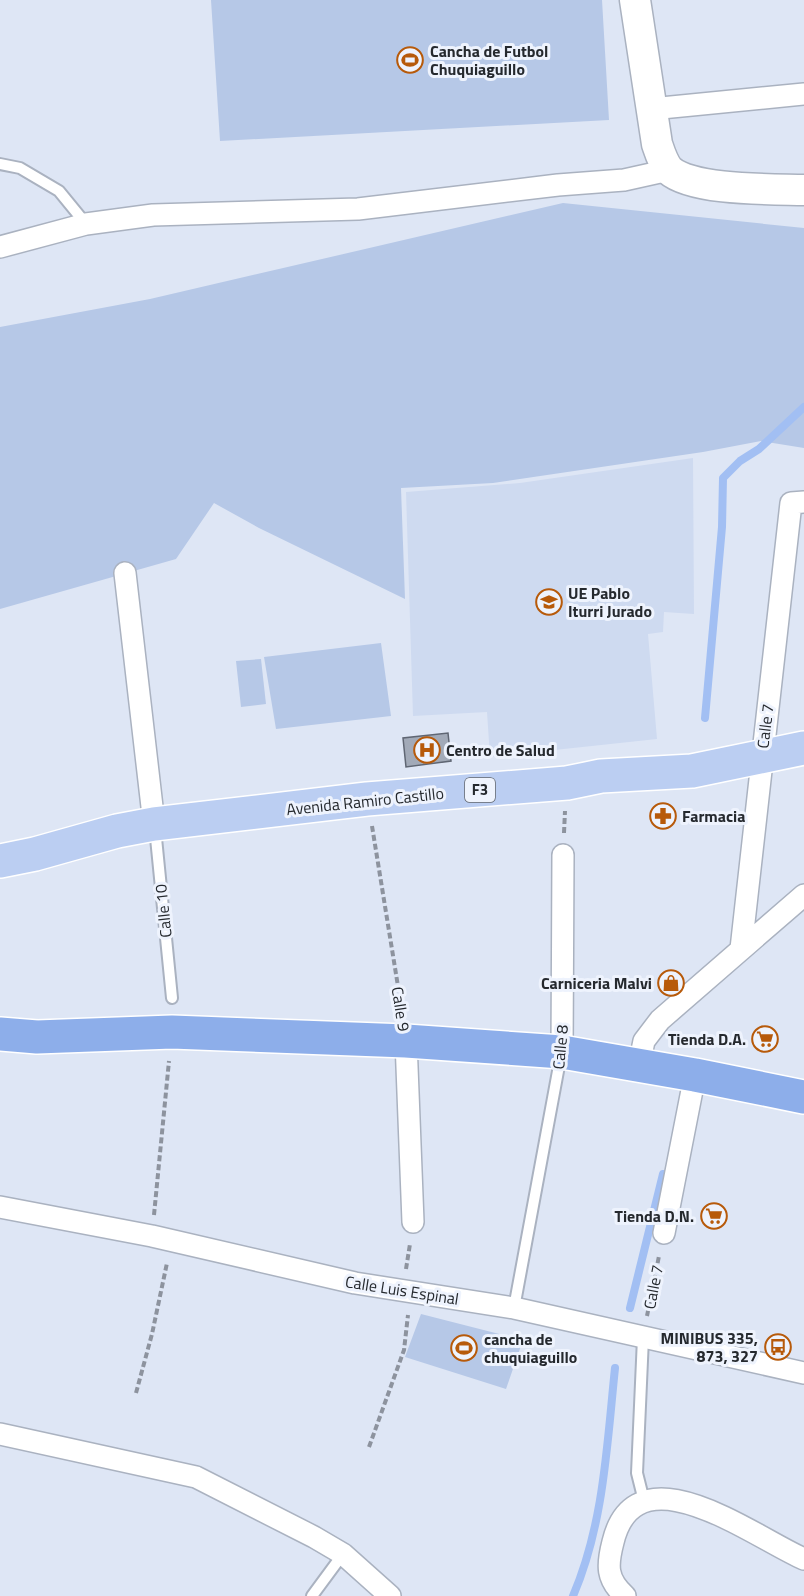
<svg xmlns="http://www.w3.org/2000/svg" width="804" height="1596" font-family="'Titillium Web',sans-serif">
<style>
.built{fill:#cedaf0}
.green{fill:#b6c8e7}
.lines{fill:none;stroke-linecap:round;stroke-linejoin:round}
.stream{stroke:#a2bff3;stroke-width:8}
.building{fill:#a2aab8;stroke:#5f6673;stroke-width:1.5}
.lane-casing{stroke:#aab2c0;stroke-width:14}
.street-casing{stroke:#aab2c0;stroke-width:24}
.secondary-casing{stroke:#aab2c0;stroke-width:33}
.primary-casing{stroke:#fff;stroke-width:36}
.highway-casing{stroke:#fff;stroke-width:36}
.path{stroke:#8d939e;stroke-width:4;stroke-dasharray:6 3;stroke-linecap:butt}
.lane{stroke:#fff;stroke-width:10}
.street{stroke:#fff;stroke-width:21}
.secondary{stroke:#fff;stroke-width:30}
.primary{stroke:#bbcef2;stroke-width:33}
.highway{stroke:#8daeea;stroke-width:33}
.labels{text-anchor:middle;stroke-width:6;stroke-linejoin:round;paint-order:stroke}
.shield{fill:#eef3fd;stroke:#61666c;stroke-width:1.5}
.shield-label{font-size:15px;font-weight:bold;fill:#25292e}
.poi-label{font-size:16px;font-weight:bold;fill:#25292e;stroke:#eef3fd;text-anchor:start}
.street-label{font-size:16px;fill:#25292e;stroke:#eef3fd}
</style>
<rect width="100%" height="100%" fill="#dee6f5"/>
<path class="built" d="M693,458L694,614L664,612L663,632L648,634L657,739L490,757L487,712L413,716L406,492L520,483Z"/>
<path class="green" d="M211,0H602L609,120L220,141Z
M563,203L804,228V448L761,441L703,452L493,483L401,488L405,599L259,528L214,503L176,559L0,609V327L150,299Z
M381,643L391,716L276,729L264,657Z
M261,659L266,704L241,707L236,661Z
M421,1314L523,1340L506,1389L405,1357Z"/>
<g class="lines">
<path class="stream" d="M705,718L722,527L723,478L740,461L759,449L804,407
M630,1308L663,1174
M573,1596C604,1524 607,1444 615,1368"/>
</g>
<path class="building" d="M448,733L451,761L406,767L403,738Z"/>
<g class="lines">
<g class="lane-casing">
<path id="lane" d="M0,164L20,168L59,191L86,224
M155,828L172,998
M514,1308L561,1055
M643,1338L637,1473L644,1501
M312,1596L343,1554"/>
</g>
<g class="street-casing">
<path id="street" d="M651,109L804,94
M0,247L86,224L153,215L358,209L558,185L624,180L669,170
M125,573L154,824
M741,949L791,503L804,502
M406,1041L413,1222
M562,1052L563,855
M639,1065L644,1041L660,1020L804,895
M0,1207L152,1236L355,1283L514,1308L804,1373
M664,1233L695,1075
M0,1434L196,1477L314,1537L343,1554L390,1596
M625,1596C606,1579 607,1565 613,1542C636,1446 755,1538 804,1559"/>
</g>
<g class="secondary-casing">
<path id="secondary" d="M635,0L657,144C660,153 663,163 669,170C693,191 772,189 804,190"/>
</g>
<g class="primary-casing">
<path id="primary" d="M0,861L35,854L117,831L154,824L367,799L567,783L601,776L692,771L804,748"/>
</g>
<g class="highway-casing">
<path id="highway" d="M0,1034L37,1037L172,1032L406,1041L562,1052L695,1075L804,1097"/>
</g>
<path class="path" d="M372,826L402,1011
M564,833L565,811
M154,1215L169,1061
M406,1269L410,1244
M647,1316L659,1256
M136,1393L152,1334L167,1263
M369,1447L404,1350L408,1315"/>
<use href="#lane" class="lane"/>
<use href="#street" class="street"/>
<use href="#secondary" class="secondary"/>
<use href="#primary" class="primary"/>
<use href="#highway" class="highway"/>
</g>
<defs>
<g id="stadium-ring" transform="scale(1.35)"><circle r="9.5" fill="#eef3fd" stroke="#b75a0a" stroke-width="1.5"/><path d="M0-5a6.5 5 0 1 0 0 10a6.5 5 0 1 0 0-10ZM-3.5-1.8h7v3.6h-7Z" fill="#b75a0a"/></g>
<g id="school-ring" transform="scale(1.35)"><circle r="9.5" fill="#eef3fd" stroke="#b75a0a" stroke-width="1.5"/><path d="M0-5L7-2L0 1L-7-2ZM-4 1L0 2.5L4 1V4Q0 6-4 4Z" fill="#b75a0a"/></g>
<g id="hospital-ring" transform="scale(1.35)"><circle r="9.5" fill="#eef3fd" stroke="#b75a0a" stroke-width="1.5"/><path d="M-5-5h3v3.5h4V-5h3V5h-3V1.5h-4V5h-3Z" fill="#b75a0a"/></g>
<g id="pharmacy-ring" transform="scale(1.35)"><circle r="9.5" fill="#eef3fd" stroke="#b75a0a" stroke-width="1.5"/><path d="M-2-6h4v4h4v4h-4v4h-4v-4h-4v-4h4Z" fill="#b75a0a"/></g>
<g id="shop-ring" transform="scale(1.35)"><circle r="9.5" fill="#eef3fd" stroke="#b75a0a" stroke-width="1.5"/><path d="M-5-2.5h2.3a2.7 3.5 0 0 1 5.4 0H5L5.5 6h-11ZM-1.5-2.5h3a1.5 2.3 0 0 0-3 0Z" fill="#b75a0a"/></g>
<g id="supermarket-ring" transform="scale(1.35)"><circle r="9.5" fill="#eef3fd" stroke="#b75a0a" stroke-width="1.5"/><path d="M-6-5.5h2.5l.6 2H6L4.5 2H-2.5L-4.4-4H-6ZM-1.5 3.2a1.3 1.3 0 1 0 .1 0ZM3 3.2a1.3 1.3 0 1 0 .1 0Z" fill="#b75a0a"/></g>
<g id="bus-ring" transform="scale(1.35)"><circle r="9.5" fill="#eef3fd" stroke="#b75a0a" stroke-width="1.5"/><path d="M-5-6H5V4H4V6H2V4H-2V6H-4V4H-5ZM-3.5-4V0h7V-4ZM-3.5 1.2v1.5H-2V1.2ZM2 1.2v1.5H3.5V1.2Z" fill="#b75a0a"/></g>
</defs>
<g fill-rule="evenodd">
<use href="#stadium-ring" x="410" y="60"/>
<use href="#school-ring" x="549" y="602"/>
<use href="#hospital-ring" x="427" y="750"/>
<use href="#pharmacy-ring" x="663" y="816"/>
<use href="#shop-ring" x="671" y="983"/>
<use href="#supermarket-ring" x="765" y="1039"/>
<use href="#supermarket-ring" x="714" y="1216"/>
<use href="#bus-ring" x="778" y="1347"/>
<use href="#stadium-ring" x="464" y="1348"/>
</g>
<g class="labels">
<rect class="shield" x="465" y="778" width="30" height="24" rx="4.5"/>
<g class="shield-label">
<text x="480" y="795">F3</text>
</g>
<g class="poi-label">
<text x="430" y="57">Cancha de Futbol<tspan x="430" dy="18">Chuquiaguillo</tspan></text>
<text x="568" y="599">UE Pablo<tspan x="568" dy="18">Iturri Jurado</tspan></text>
<text x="446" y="756">Centro de Salud</text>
<text x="682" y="822">Farmacia</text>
<text x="652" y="989" text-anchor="end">Carniceria Malvi</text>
<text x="746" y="1045" text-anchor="end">Tienda D.A.</text>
<text x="694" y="1222" text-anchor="end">Tienda D.N.</text>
<text x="758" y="1344" text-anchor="end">MINIBUS 335,<tspan x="758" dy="18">873, 327</tspan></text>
<text x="484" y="1345">cancha de<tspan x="484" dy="18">chuquiaguillo</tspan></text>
</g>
<g class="street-label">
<text transform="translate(765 726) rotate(-83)" y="6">Calle 7</text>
<text transform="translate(365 801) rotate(-6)" y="6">Avenida Ramiro Castillo</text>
<text transform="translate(163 911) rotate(-96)" y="6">Calle 10</text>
<text transform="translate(401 1009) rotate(81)" y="6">Calle 9</text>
<text transform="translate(560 1047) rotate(-85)" y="6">Calle 8</text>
<text transform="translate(653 1287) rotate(-79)" y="6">Calle 7</text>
<text transform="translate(402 1290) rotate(9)" y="6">Calle Luis Espinal</text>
</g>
</g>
</svg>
